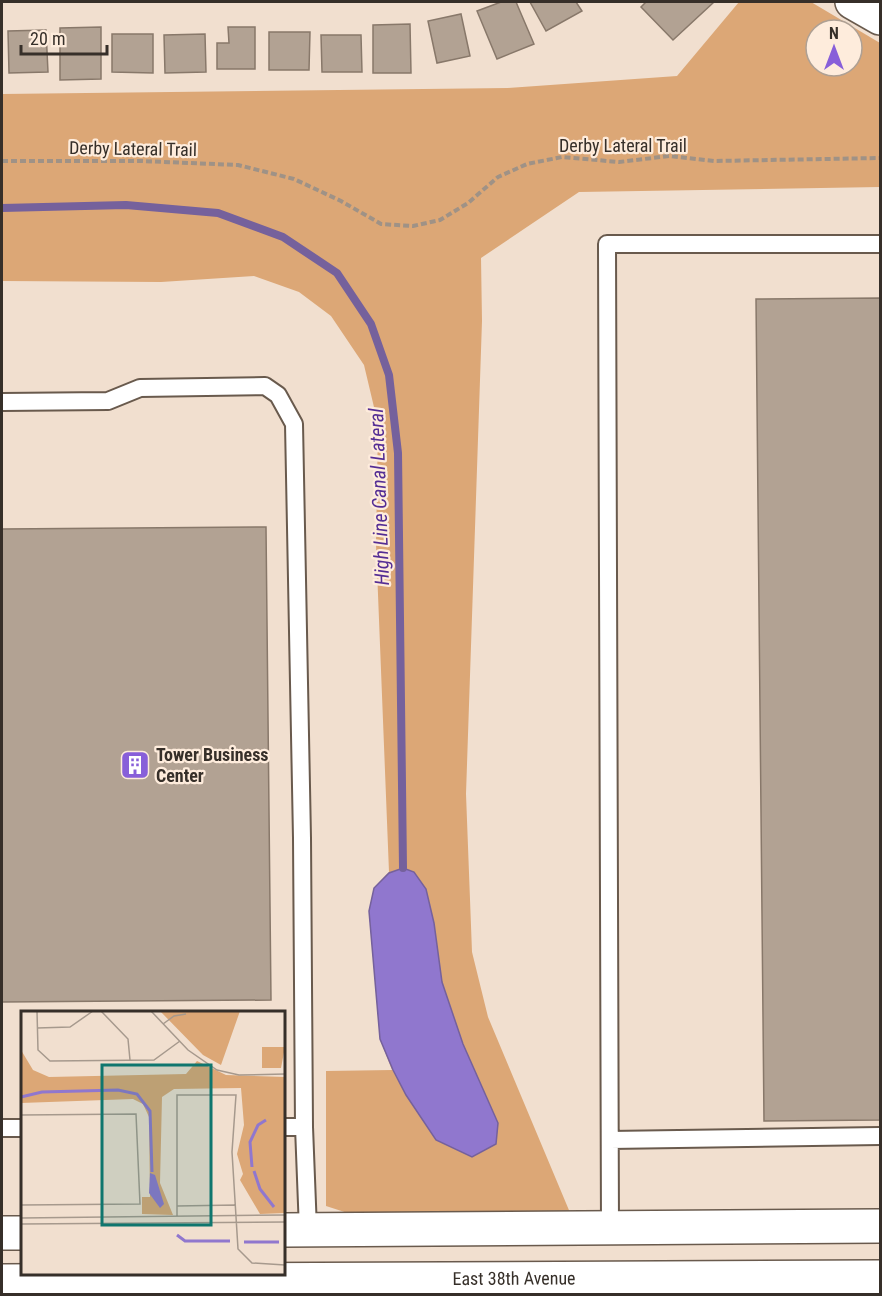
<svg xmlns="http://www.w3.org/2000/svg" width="882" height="1296" font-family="'Roboto Condensed',sans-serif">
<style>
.green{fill:#dca776;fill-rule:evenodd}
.water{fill:#9077ce;stroke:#75619c;stroke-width:1.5}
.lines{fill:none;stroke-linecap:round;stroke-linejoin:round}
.stream{stroke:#75619c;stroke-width:8}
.building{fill:#b2a293;stroke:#88786a;stroke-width:1.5}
.service-casing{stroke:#695a4d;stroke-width:20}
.tertiary-casing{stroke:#695a4d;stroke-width:36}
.secondary-casing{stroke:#695a4d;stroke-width:36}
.path{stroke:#9f9286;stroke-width:4;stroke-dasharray:6 3;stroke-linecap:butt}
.service{stroke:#fff;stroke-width:16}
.tertiary{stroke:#fff;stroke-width:33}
.secondary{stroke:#fff;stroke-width:33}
.labels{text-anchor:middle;stroke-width:4.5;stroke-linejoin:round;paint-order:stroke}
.street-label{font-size:18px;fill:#362f29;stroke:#feecdc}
.poi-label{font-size:18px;font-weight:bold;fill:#362f29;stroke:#feecdc;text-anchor:start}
.water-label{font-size:20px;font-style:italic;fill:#542d94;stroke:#feecdc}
.inset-river{fill:none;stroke:#9077ce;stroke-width:3}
.inset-road{fill:none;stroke:#a6998d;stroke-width:1.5}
.view{fill:#0f766e;fill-opacity:0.15;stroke:#0f766e;stroke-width:3}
.inset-edge{fill:none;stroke:#362f29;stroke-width:3}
</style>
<rect width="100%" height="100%" fill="#f1dfcf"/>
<path class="green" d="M739,2H811L880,43V187L579,192L481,258L482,321L466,794L472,952L488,1017L571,1215L357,1216L326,1206V1071L392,1070L380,1039L369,911L374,888L389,872L376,544L378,424L364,365L331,316L299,292L254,276L161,282L2,281V94L508,88L677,76ZM816,30H852V66H816Z"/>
<path class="water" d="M403,868L414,872L426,889L434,923L442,982L463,1044L498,1123L496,1144L472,1157L436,1140L406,1095L393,1070L380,1039L369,911L374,888L389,873Z"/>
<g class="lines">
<path class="stream" d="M2,208L126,205L218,213L283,237L337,273L371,324L389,375L398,453L403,868"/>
</g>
<path class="building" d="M501,2H516L534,44L497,59L477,11Z
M530,2H576L582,11L546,31Z
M646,2H714L673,40L641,7Z
M461,14L470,56L437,63L428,21Z
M410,24L411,73H373V25Z
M101,27V79L60,80V28Z
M228,27H255V69H217V43H229Z
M46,30L48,72L9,73L8,31Z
M269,32H310L309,70H269Z
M112,34H153V73L112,72Z
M205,34L206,72L165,73L164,35Z
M321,35H361L362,72H322Z
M880,298V1120L764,1121L756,299Z
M266,527L271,1000L2,1002V529Z"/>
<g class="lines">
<g class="service-casing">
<path id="service" d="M2,402L108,401L140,388L265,386L278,395L294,424L302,838L304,1127H284
M304,1127L308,1230
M2,1128H22
M610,1140L880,1136
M610,1229L607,244H880"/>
</g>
<g class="tertiary-casing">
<path id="tertiary" d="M852,2L880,18"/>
</g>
<g class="secondary-casing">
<g id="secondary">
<path d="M284,1230L880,1226"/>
<path d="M2,1233H22"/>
<path id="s1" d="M2,1281L880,1277"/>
</g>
</g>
<path class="path" d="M2,161H140L238,165L294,179L341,201L381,224L413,226L440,220L468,203L498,177L527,164L562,157L619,162L669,156L714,161L880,158"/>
<use href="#service" class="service"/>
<use href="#tertiary" class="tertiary"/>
<use href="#secondary" class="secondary"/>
</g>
<defs>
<g id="building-square" transform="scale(1.5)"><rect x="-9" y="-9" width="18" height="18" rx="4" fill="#885fd9" stroke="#feecdc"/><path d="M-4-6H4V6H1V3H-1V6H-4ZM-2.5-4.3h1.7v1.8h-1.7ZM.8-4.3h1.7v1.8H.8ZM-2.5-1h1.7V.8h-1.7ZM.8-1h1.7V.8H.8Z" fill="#fff"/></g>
</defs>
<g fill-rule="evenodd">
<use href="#building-square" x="135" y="765"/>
</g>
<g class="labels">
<g class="street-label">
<text x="623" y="152">Derby Lateral Trail</text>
<text transform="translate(133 149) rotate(1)" y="6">Derby Lateral Trail</text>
<text dy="6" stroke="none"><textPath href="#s1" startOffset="512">East 38th Avenue</textPath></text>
</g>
<g class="poi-label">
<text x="156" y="761">Tower Business<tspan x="156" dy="21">Center</tspan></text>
</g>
<g class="water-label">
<text transform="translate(379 497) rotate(-92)" y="7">High Line Canal Lateral</text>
</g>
</g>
<g transform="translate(21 1011)">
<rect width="264" height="264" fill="#f1dfcf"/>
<path d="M139,0H219L200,54L182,44ZM241,36H264L260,57H241ZM0,39L12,59L28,66L165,63L176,50L205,64L264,66V202L239,203L219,169L222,163L216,143L223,114L220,77L153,78L141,86L139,172L152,204L121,203V186H129L128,106L122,93L112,88L0,92Z" fill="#dca776"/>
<path d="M129,162L134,164L143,193L139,197L128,182Z" fill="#9077ce"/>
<path class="inset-river" d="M0,86L21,81L97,79L116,83L129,100L131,161M231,156L229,131L237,114L245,109M233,160L239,178L253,196M156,224L164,230H209M223,231H258"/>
<path class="inset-road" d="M16,0L17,39L29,50L133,49L159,30M80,0L107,28L109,49M130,0L167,39L196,59L218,64L264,63M142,13L153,5L165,3M16,17L49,16L72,0M0,104L115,103L119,193L0,194M156,195L215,194M156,206V84H215L211,141L217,238L231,252L264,254M0,207L264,204M0,213L264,211"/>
<path class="view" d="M81,54H190V214H81Z"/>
<rect width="264" height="264" class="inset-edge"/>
</g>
<rect width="882" height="1296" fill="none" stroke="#362f29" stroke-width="6"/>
<g transform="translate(834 48)"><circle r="28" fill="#feecdc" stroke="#aea094" stroke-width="1.5"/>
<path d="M0-4.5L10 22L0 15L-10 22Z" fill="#885fd9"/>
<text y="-9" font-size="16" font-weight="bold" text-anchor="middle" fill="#362f29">N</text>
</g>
<path d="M21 45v9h86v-9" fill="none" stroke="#362f29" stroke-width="3"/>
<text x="30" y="45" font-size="18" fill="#362f29" stroke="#feecdc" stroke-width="4.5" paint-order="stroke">20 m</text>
</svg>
